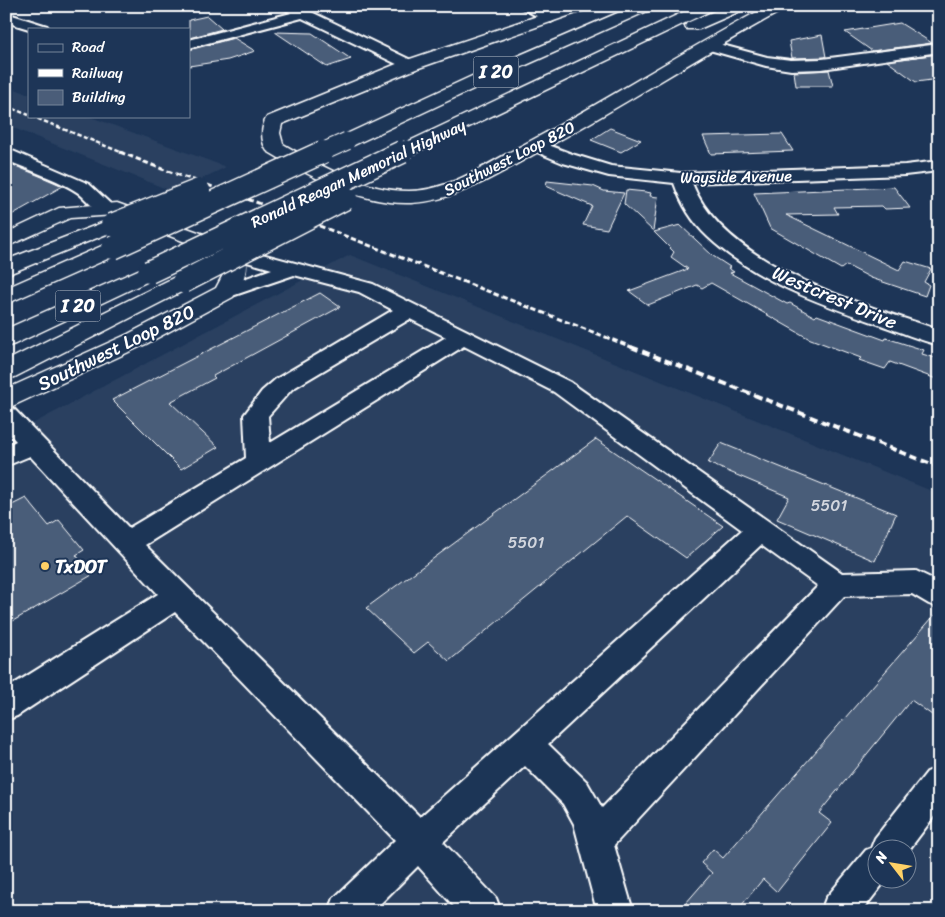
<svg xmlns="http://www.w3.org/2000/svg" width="945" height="917" font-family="Sriracha,sans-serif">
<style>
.built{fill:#2a4161;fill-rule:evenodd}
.building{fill:#4a5d79;stroke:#fff}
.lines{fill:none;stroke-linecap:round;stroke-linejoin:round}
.minor-casing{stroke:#fff;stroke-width:4}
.major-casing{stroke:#fff;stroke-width:3}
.highway-casing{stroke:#fff;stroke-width:3}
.minor{fill:#1d3557;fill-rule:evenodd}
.major{fill:#1d3557;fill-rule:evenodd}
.highway{fill:#1d3557;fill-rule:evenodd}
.rail-far2{stroke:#fff;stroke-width:2.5;stroke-dasharray:4.5 2.5;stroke-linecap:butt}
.rail-far1{stroke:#fff;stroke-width:3;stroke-dasharray:5.5 3;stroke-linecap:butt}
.rail{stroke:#fff;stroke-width:4;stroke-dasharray:8 4;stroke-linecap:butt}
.highway-bridge-far1-casing{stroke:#fff;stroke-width:19;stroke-linecap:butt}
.highway-bridge-casing{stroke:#fff;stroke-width:25;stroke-linecap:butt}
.highway-bridge-far1{stroke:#1d3557;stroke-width:17}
.highway-bridge{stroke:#1d3557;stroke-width:22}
.poi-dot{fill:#ffd166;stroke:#1d3557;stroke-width:2}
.labels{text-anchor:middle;stroke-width:4;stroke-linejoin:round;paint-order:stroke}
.far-street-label{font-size:16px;fill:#fff;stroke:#1d3557}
.number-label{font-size:16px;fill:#d2d6de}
.shield{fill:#1d3557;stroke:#bbc2cd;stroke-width:1}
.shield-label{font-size:18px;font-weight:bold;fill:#fff}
.street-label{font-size:19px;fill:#fff;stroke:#1d3557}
.poi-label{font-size:19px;font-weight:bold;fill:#fff;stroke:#1d3557;text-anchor:start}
</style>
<rect width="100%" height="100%" fill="#1d3557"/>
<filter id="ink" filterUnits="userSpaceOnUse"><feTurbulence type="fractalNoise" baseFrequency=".02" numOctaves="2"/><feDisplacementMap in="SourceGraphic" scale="10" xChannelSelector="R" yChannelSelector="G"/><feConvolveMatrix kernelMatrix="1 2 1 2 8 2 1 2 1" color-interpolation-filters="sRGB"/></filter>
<g filter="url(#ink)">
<path class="built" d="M6,86L29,94V116H88L226,167L174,192L6,125Z
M350,255L939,494V911H6V438ZM878,850H908V880H878Z"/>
<path class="building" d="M207,16L222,29L189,38V20Z
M900,23L932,43L872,51L845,32Z
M275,32L312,33L351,59L327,67Z
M822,35L826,57L792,58L789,41Z
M234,38L255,51L228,60L189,66V50Z
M939,54V79L916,82L887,61Z
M829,70L833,86H796L794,72Z
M610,128L641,140L621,152L591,140Z
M782,134L793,151L711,154L703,136Z
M6,162L42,177L63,186L6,218Z
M547,181L593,186L604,191L624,193L607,229L583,225L592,206L546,186Z
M894,187L910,208L885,209L882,206L834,207L838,214L786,215L899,270L905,261L931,269L924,282L929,285L925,296L871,278L846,265L841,269L770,228L754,193Z
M626,190L646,192L651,193L650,196L658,197L653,231L624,204Z
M680,225L713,256L730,267L728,268L734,272L730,273L787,304L790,303L815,317L817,315L885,340L886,338L924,350L922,354L939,359V380L890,362L885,369L859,360L861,358L808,338L711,283L702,288L697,285L648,305L629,291L688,269L671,257L674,252L654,232Z
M320,293L340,307L213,376L215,378L170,402L218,447L181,469L112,400Z
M596,439L723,526L686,558L627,516L449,661L428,642L414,653L366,608Z
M721,443L896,514L875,561L777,519L789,497L708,463Z
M26,498L49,526L59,520L84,550L76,555L92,575L6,625V508Z
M939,610V720L911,700L819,813L832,823L777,892L763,879L737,911H679L712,873L701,863L713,849L723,858Z"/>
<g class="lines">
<g class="minor-casing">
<path id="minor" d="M281,6H299L415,62L418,65L415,68H405L302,18L189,48V40L291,13Z
M518,6C532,6 549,7 558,18L551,22L546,21Z
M6,13L47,26L49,29H29L6,22Z
M711,42L767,57L791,60L822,59L939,44V52L822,69L791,70L766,66L706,49L704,46L706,43Z
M538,141L575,155L611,166L681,173L905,165L939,161V171L905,175L692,183C725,267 860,303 939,330V345C919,340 900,332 881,325C821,304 755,281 708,237C692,222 681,203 674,183L609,176L563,163L532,150L529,146L532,142Z
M6,148L89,184L117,210L115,214C97,218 90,201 77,192C59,180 27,169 6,160Z
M232,246L373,284L570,382L842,573L916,571L939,582V608L929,604L912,594L844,596L614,845L633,911H597L574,824L563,804L525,766L443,842L496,898L501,911H458L418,866L373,911H329L334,898L395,840L175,612L17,716L6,720V689L158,594L30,456L6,466V446L16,441L6,430V407L14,409L129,528L246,458L244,415L262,391L276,379L393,310L359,292L294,275L232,296L225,298L218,296L215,292L218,288L272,269L225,256L222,252L225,248ZM410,319L446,337L270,443L268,416L292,389ZM464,346L554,392L742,530L420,817L145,545ZM761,545L818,586L602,808L587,782L548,744Z
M939,767V810L908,851V850H878V880H886L862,911H821L826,898L866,850L871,848L875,838L927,772Z"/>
</g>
<g class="major-casing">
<path id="major" d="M567,6H590L588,9L416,69L282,124L280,133L283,144C321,166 364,191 409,191C449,191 487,164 521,146C605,102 684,50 768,6H787L785,9C702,54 623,106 540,151C500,173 458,201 411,203C361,205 309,176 267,151C261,142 260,127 267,117L404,61Z
M117,203L240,247C252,266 244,281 233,297L146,344L6,409V389L128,334L216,288L225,271L222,256L115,215L70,218L6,247V233L59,208Z"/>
</g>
<g class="highway-casing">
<path id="highway" d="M634,6H654L652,9L497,78L354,145L347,147L340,145L338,141L340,137L485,70Z
M696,6H716L714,9L415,153L408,155L401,153L398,149L401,145Z
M726,6H747L745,9L699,29H687L685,26L687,23Z
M112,219L119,221L123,225L119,229L6,275V260Z
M113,241L121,243L124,248L121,253L6,304V288Z
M149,265L157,267L160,272L157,277L15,344L6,347V329Z
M183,275L191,277L194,282L191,287L15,377L6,379V361L175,277Z"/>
</g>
<use href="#minor" class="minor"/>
<use href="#major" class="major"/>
<use href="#highway" class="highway"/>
<path class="rail-far2" d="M6,106L29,115
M31,116L123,153"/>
<path class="rail-far1" d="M120,152L162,169L281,211L634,348"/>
<path class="rail" d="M631,347L939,467"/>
<g class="highway-bridge-far1-casing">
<path id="highway-bridge-far1" d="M320,153L347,141
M399,153L408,149"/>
</g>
<g class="highway-bridge-casing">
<path id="highway-bridge" d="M112,225L199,190
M113,248L323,152
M149,272L402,152
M183,282L346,198"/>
</g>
<use href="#highway-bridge-far1" class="highway-bridge-far1"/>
<use href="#highway-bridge" class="highway-bridge"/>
</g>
</g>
<circle class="poi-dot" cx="45" cy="566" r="5"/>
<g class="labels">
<g class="far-street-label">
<text transform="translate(509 158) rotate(-27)" y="6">Southwest Loop 820</text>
<text transform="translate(358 173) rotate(-25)" y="6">Ronald Reagan Memorial Highway</text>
<text transform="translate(736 176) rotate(-1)" y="6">Wayside Avenue</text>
</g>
<g class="number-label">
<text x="829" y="511">5501</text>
<text x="526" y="548">5501</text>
</g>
<g class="shield">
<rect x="473.5" y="56.5" width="45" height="31" rx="4"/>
<rect x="55.5" y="290.5" width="45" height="31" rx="4"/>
</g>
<g class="shield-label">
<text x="496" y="78">I 20</text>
<text x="78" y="312">I 20</text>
</g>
<g class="street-label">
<text transform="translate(835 297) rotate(23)" y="7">Westcrest Drive</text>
<text transform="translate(116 347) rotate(-26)" y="7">Southwest Loop 820</text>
</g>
<g class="poi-label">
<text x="55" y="573">TxDOT</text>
</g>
</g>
<rect width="945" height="917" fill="none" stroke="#1d3557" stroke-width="25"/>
<rect x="12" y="12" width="920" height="892" fill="none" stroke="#fff" stroke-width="2" filter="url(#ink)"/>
<rect x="28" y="28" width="162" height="90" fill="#1d3557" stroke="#77869a"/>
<rect x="38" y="44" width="25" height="8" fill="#1d3557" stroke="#77869a"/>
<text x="72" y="52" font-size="15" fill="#ffffff">Road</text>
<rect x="38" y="69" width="25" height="8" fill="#ffffff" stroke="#77869a"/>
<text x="72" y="78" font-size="15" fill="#ffffff">Railway</text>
<rect x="38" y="90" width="25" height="15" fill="#4a5d79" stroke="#77869a"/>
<text x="72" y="102" font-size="15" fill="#ffffff">Building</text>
<g transform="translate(892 864) rotate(301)"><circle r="24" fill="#1d3557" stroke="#77869a"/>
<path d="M0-4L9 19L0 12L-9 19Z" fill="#ffd166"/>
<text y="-8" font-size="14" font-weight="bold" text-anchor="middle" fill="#ffffff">N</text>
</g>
</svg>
